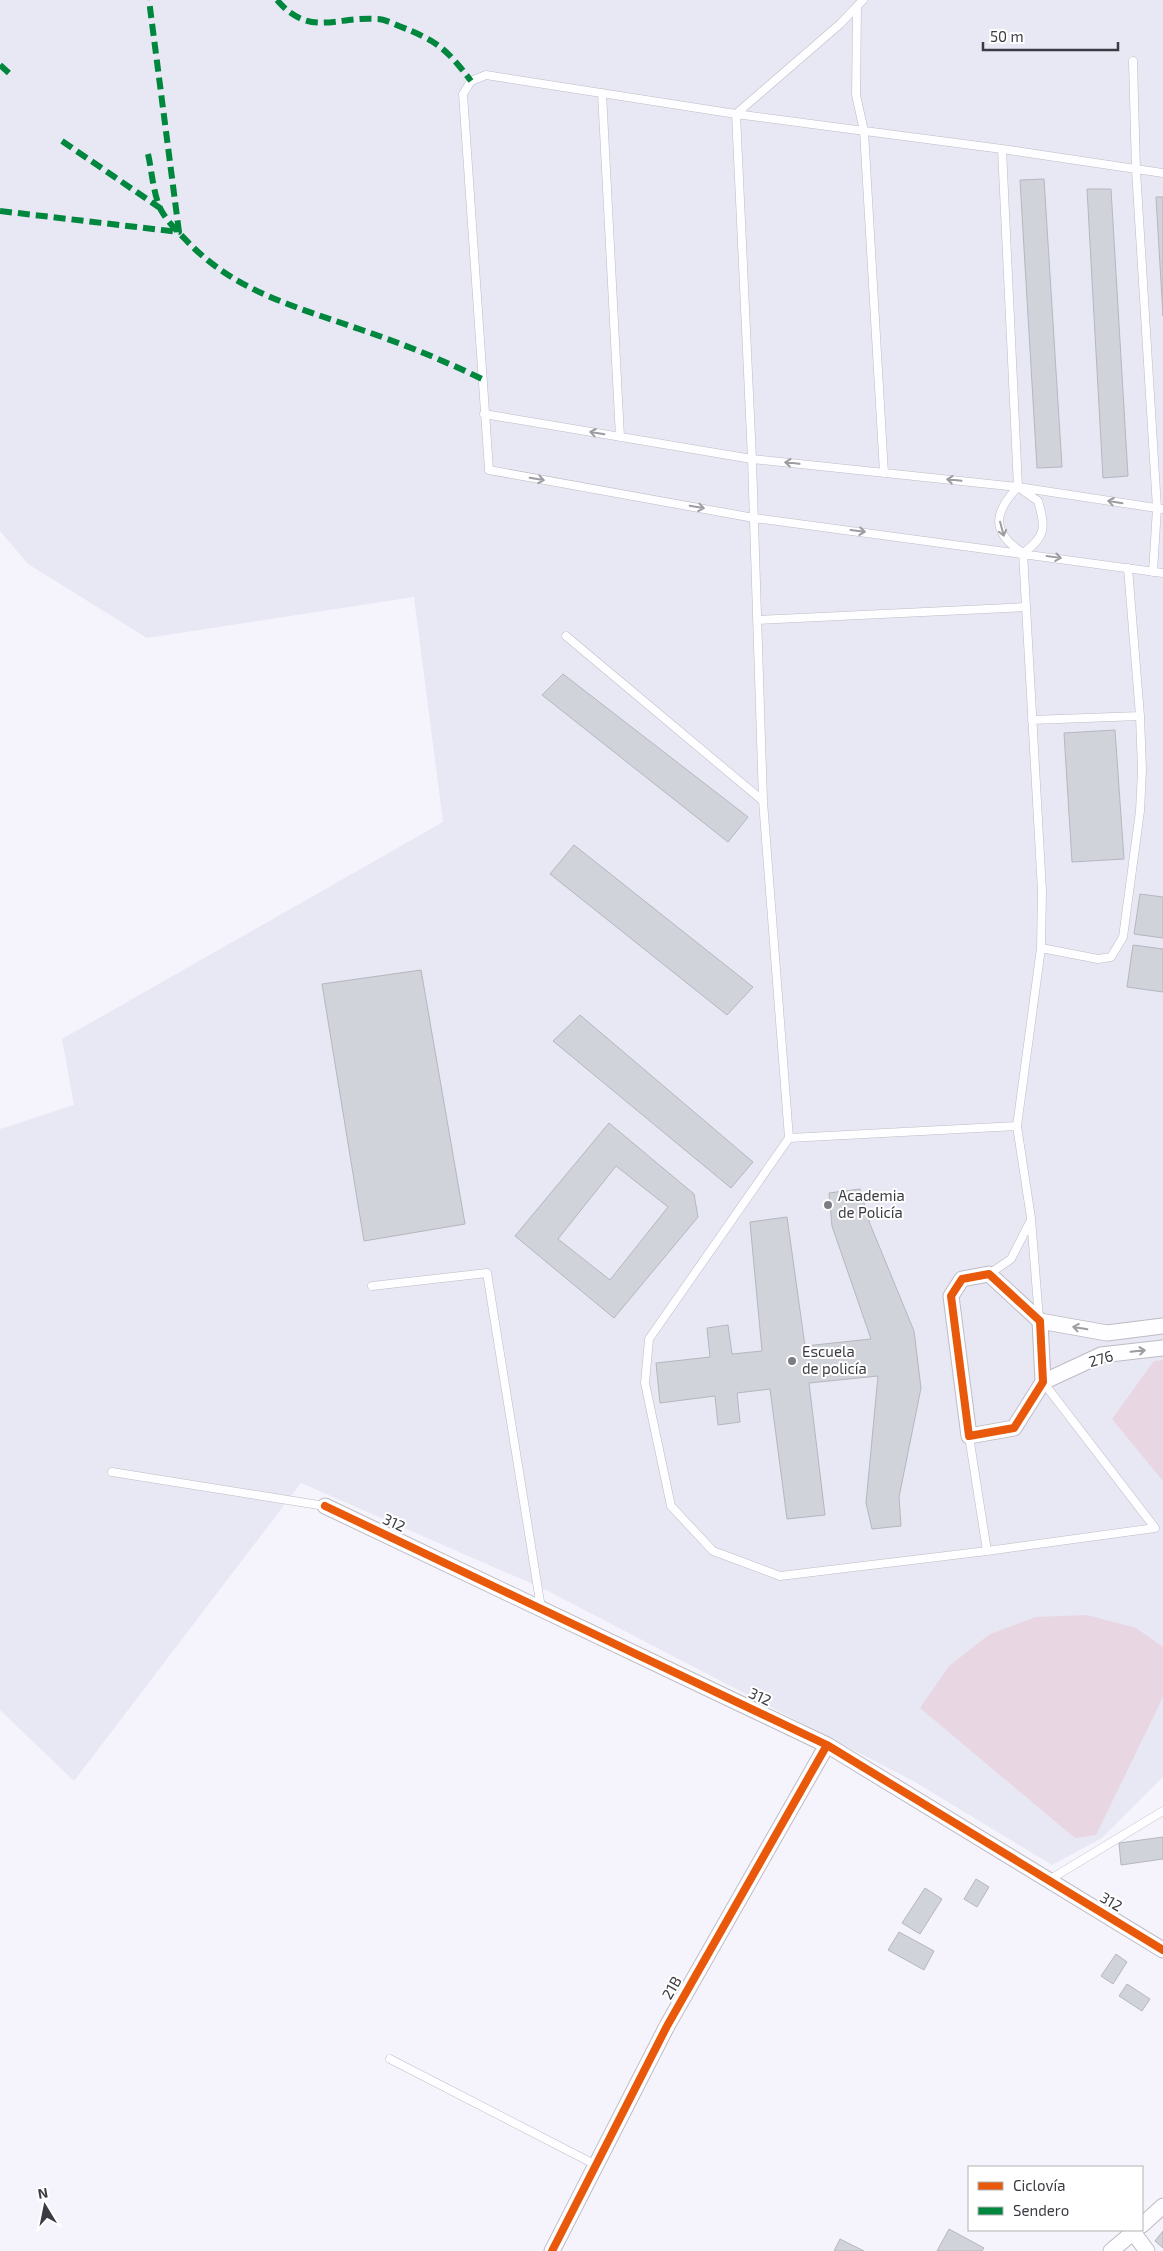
<svg xmlns="http://www.w3.org/2000/svg" width="1163" height="2251" font-family="'Exo 2',sans-serif">
<style>
.built{fill:#e8e7f4}
.green{fill:#e8d6e2}
.building{fill:#d1d3da;stroke:#b5b6be;fill-rule:evenodd}
.lines{fill:none;stroke-linecap:round;stroke-linejoin:round}
.lane-casing{stroke:#bdbcc4;stroke-width:9}
.street-casing{stroke:#bdbcc4;stroke-width:17}
.lane{stroke:#fefdff;stroke-width:8}
.street{stroke:#fefdff;stroke-width:15}
.quiet{stroke:#00873e;stroke-width:6;stroke-dasharray:12 6;stroke-linecap:butt}
.cycleway-casing{stroke:#fff;stroke-width:11}
.cycleway{stroke:#e8590c;stroke-width:8}
.oneway{stroke:#9c9ca1}
.poi-dot{fill:#7c7c84;stroke:#fff;stroke-width:2}
.labels{text-anchor:middle;stroke-width:4;stroke-linejoin:round;paint-order:stroke}
.poi-label{font-size:15px;fill:#3b3b43;stroke:#fff;text-anchor:start}
.street-label{font-size:15px;fill:#3b3b43;stroke:#fff}
</style>
<rect width="100%" height="100%" fill="#f5f4fc"/>
<path class="built" d="M0,0H1163V1777L1102,1838L1052,1865L915,1782L544,1589L301,1483L74,1781L0,1710V1129L74,1105L62,1039L443,822L414,597L147,638L28,564L0,531Z"/>
<path class="green" d="M1163,1360V1481L1112,1419L1154,1361Z
M1087,1615L1136,1628L1163,1647V1697L1096,1835L1075,1838L920,1708L949,1666L990,1634L1036,1617Z"/>
<path class="building" d="M1044,179L1062,467L1037,468L1020,180Z
M1087,189H1111L1128,476L1103,478Z
M1156,197H1163V316Z
M563,674L748,817L728,842L542,695Z
M1115,730L1124,859L1072,862L1064,733Z
M574,845L753,987L727,1015L550,874Z
M1140,894L1163,897V938L1134,934Z
M1133,945L1163,949V992L1127,987Z
M421,970L465,1224L364,1241L322,984Z
M580,1015L753,1162L731,1188L553,1041Z
M609,1123L694,1194L698,1217L614,1318L515,1236ZM616,1166L668,1207L610,1280L558,1239Z
M860,1189L870,1224L914,1331L921,1388L899,1497L901,1526L872,1529L866,1503L878,1376L809,1383L825,1515L787,1519L770,1389L737,1393L740,1422L718,1425L715,1396L660,1403L656,1363L710,1357L707,1328L728,1325L732,1354L762,1351L750,1222L787,1217L805,1346L871,1339L832,1226L829,1193Z
M1163,1837V1859L1121,1865L1119,1843Z
M976,1879L989,1887L977,1907L964,1899Z
M925,1888L942,1899L920,1934L902,1923Z
M899,1932L934,1951L924,1970L888,1950Z
M1116,1954L1127,1962L1113,1984L1101,1976Z
M1127,1984L1150,1999L1142,2011L1119,1996Z
M949,2229L984,2248L982,2251H937Z
M1163,2231V2248L1155,2241Z
M840,2239L864,2251H834Z"/>
<g class="lines">
<g class="lane-casing">
<path id="lane" d="M863,0L840,24L736,114L752,459L763,801L789,1138L649,1339L645,1383L671,1506L713,1551L780,1576L987,1551L1155,1528L1043,1382
M857,7L856,95L864,131L884,473
M1133,61L1136,170L1157,508L1153,572
M602,93L620,437
M1002,149L1018,487C994,512 990,532 1023,553C1046,537 1046,527 1038,501L1021,489
M1163,173L1002,149L736,114L486,75L471,81L463,94L489,470L754,518L1163,573
M484,414L752,459L1018,487L1163,509
M1023,553L1042,891L1041,948L1017,1126L1031,1218L1039,1319
M758,620L1026,607
M566,636L763,801
M1032,720L1140,716
M1041,948L1098,959L1111,957L1123,937L1140,811L1142,770L1140,716L1128,568
M789,1138L1017,1126
M989,1274L1011,1259L1031,1220
M372,1286L487,1273L541,1608
M969,1436L987,1551
M112,1472L325,1506
M1049,1880L1163,1811
M390,2059L596,2165"/>
</g>
<g class="street-casing">
<path id="street" d="M989,1274L1040,1321L1043,1382L1014,1428L969,1436L951,1296L962,1279Z
M1040,1321L1107,1333L1163,1326
M1043,1382L1101,1355L1163,1348
M325,1506L827,1745L1163,1950
M1142,2225L1163,2206
M1133,2232L1147,2251
M552,2251L667,2026L827,1745
M1111,2251L1136,2230"/>
</g>
<use href="#lane" class="lane"/>
<use href="#street" class="street"/>
<path class="quiet" d="M277,0C310,38 335,16 377,19C384,19 392,23 399,26C437,41 446,48 471,81
M0,65L11,75
M62,141L160,208
M148,154C152,171 153,194 161,210C167,221 176,230 185,239C234,292 297,307 362,330C403,344 443,360 482,379
M0,211L179,232L149,0"/>
<g class="cycleway-casing">
<path id="cycleway" d="M989,1274L1040,1321L1043,1382L1014,1428L969,1436L951,1296L962,1279Z
M325,1506L827,1745L1163,1950
M552,2251L667,2026L827,1745"/>
</g>
<use href="#cycleway" class="cycleway"/>
</g>
<defs><path id="oneway-shaft" d="M-6 0H5M1.5-3L5.5 0L1.5 3" fill="none" stroke-width="1.6" stroke-linecap="round" stroke-linejoin="round" transform="scale(1.25)"/></defs>
<g class="oneway">
<use href="#oneway-shaft" transform="translate(597 433) rotate(-171)"/>
<use href="#oneway-shaft" transform="translate(792 463) rotate(-174)"/>
<use href="#oneway-shaft" transform="translate(537 479) rotate(10)"/>
<use href="#oneway-shaft" transform="translate(954 480) rotate(-174)"/>
<use href="#oneway-shaft" transform="translate(1115 502) rotate(-171)"/>
<use href="#oneway-shaft" transform="translate(697 507) rotate(10)"/>
<use href="#oneway-shaft" transform="translate(1002 529) rotate(75)"/>
<use href="#oneway-shaft" transform="translate(858 531) rotate(7)"/>
<use href="#oneway-shaft" transform="translate(1054 557) rotate(8)"/>
<use href="#oneway-shaft" transform="translate(1080 1328) rotate(-170)"/>
<use href="#oneway-shaft" transform="translate(1138 1351) rotate(-6)"/>
</g>
<g class="poi-dot">
<circle cx="828" cy="1205" r="5"/>
<circle cx="792" cy="1361" r="5"/>
</g>
<g class="labels">
<g class="poi-label">
<text x="838" y="1201">Academia<tspan x="838" dy="17">de Policía</tspan></text>
<text x="802" y="1357">Escuela<tspan x="802" dy="17">de policía</tspan></text>
</g>
<g class="street-label">
<text transform="translate(1101 1359) rotate(-16)" y="5">276</text>
<text transform="translate(394 1523) rotate(25)" y="5">312</text>
<text transform="translate(760 1697) rotate(25)" y="5">312</text>
<text transform="translate(1111 1902) rotate(31)" y="5">312</text>
<text transform="translate(672 1988) rotate(-60)" y="5">21B</text>
</g>
</g>
<rect x="968" y="2166" width="175" height="65" fill="#ffffff" stroke="#b1b1b4"/>
<rect x="978" y="2182" width="25" height="8" fill="#e8590c" stroke="#b1b1b4"/>
<text x="1013" y="2191" font-size="15" fill="#3b3b43">Ciclovía</text>
<rect x="978" y="2207" width="25" height="8" fill="#00873e" stroke="#b1b1b4"/>
<text x="1013" y="2216" font-size="15" fill="#3b3b43">Sendero</text>
<g transform="translate(45 2206) rotate(350)" stroke="#ffffff" stroke-width="4" paint-order="stroke">
<path d="M0-4L9 19L0 12L-9 19Z" fill="#3b3b43"/>
<text y="-8" font-size="14" font-weight="bold" text-anchor="middle" fill="#3b3b43">N</text>
</g>
<path d="M983 42v8h135v-8" fill="none" stroke="#3b3b43" stroke-width="2.5"/>
<text x="990" y="42" font-size="15" fill="#3b3b43" stroke="#ffffff" stroke-width="4" paint-order="stroke">50 m</text>
</svg>
